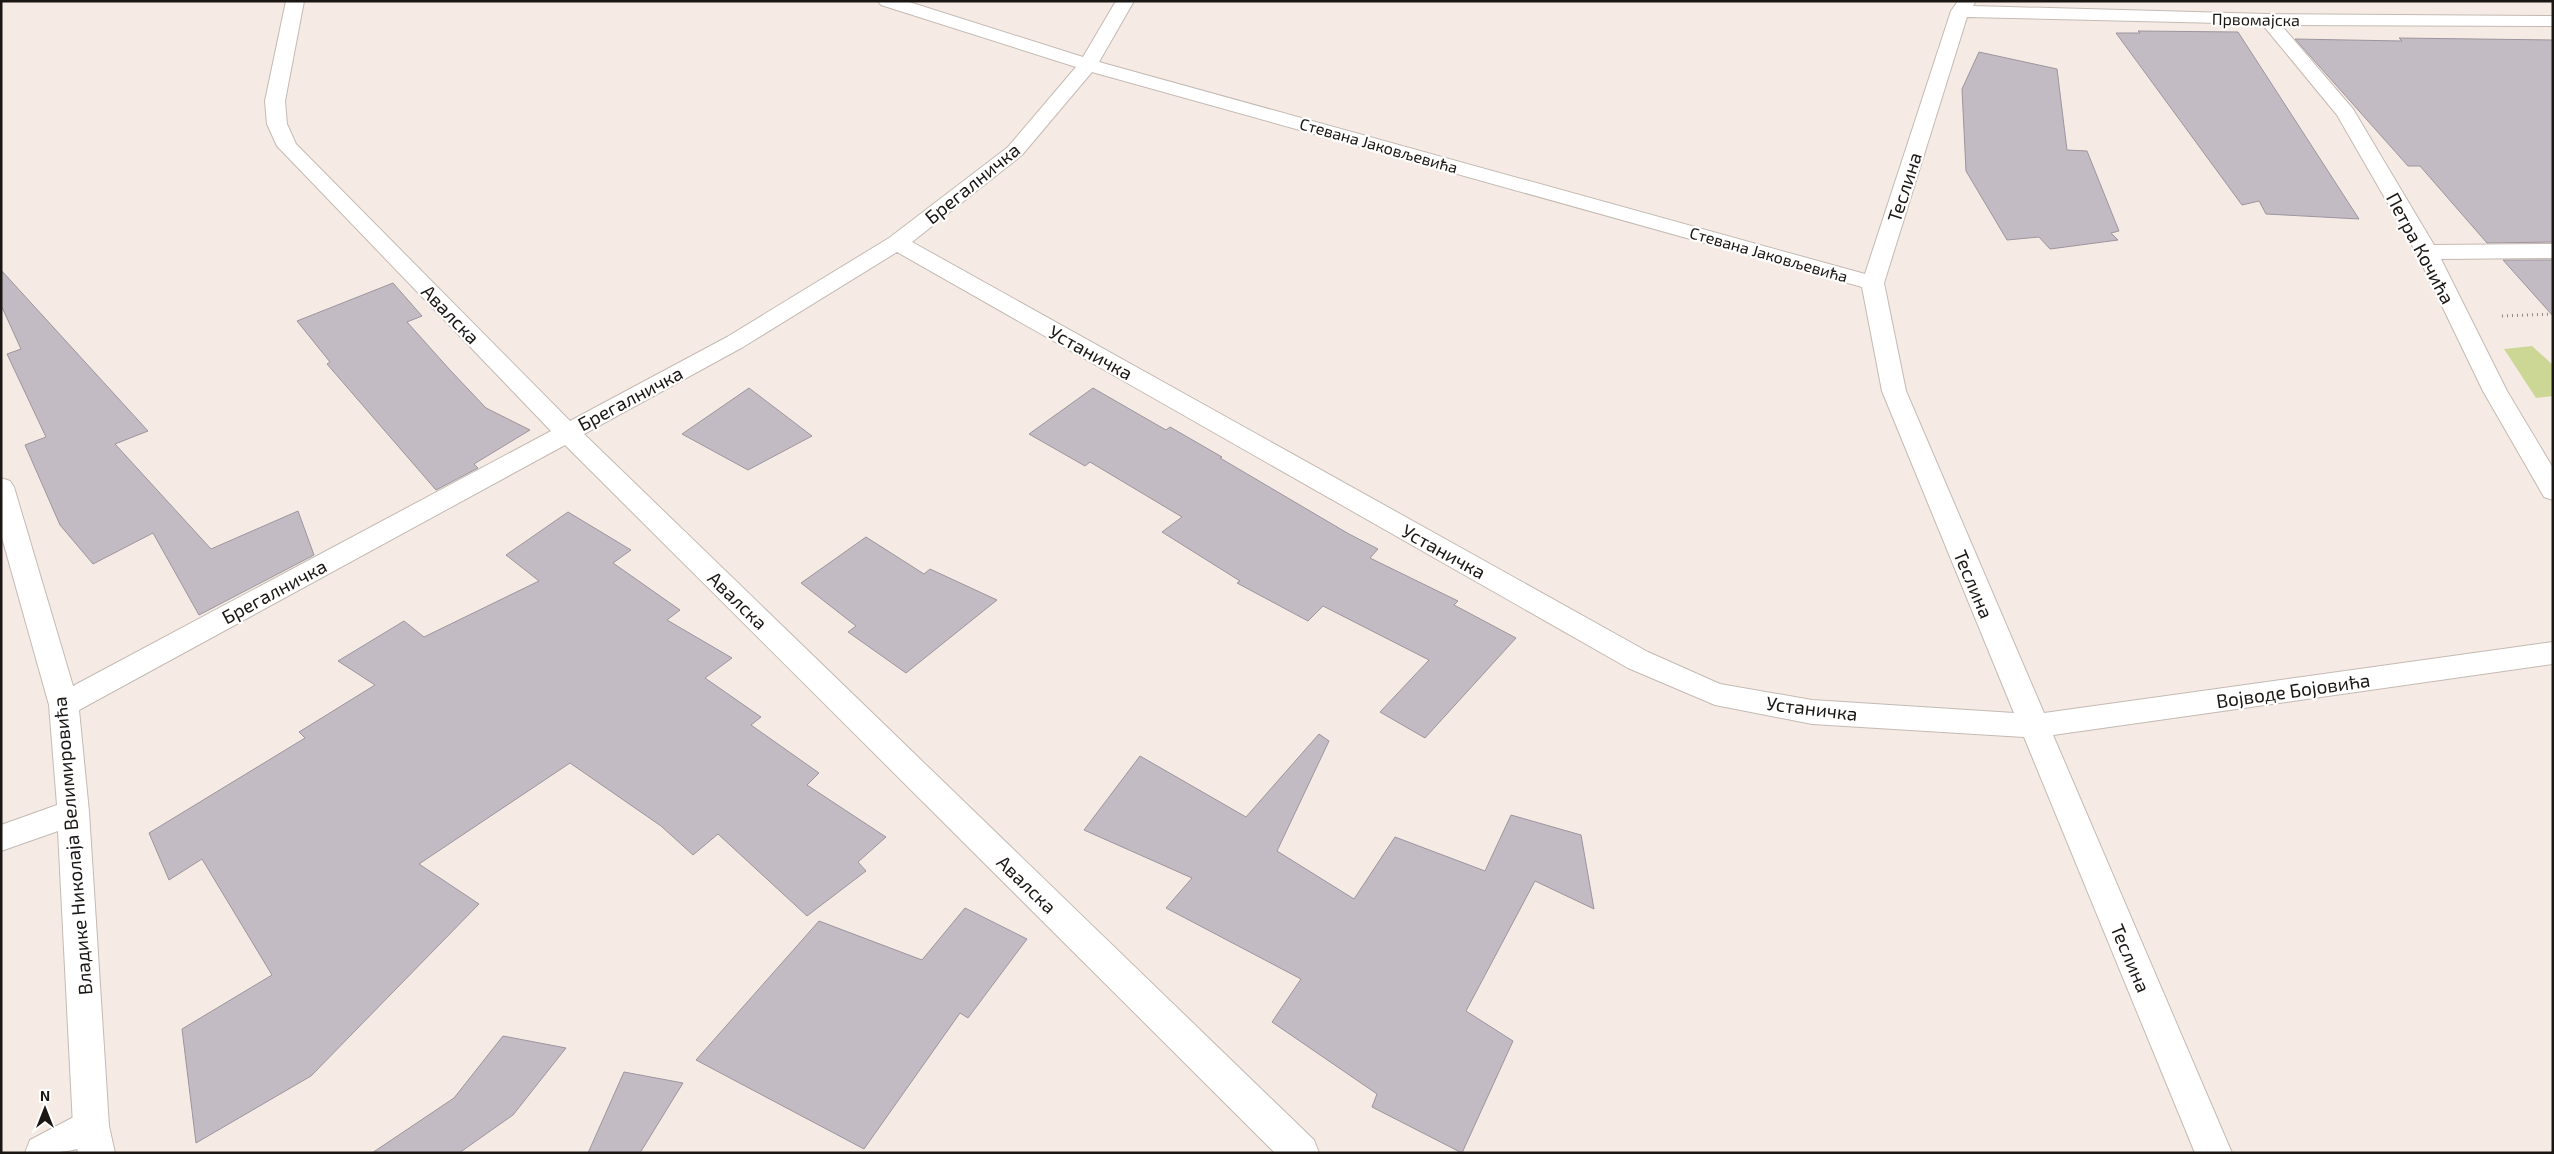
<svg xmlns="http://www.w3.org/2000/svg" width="2554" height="1154" font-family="'Exo 2',sans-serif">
<rect width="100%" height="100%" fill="#f5ebe4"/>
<path fill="#cdd795" d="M2532,346L2553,365V396L2536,398L2504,349Z"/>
<g fill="#c2bbc3" stroke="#9d959e">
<path d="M2138,31L2238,32L2359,219L2266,214L2259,201L2242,205L2116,33H2140Z"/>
<path d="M2399,38L2553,40V242L2487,243L2420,166H2408L2295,39L2402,41Z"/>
<path d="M1979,52L2057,69L2067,150L2087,151L2119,231L2111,233L2118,240L2050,249L2039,237L2007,240L1966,171L1962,89Z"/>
<path d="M2503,260H2553V316Z"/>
<path d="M1,270L148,431L115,444L211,549L298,511L314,555L199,615L153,533L93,564L60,525L25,445L46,437L7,354L21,349L1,305Z"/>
<path d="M393,283L422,316L407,322L450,370L486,408L530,430L474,464L478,468L436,490L327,364L330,362L297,321Z"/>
<path d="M749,388L812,436L748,470L682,434Z"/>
<path d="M1093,388L1166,430L1170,427L1222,457L1220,458L1349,534L1378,549L1370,558L1458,601L1454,605L1516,638L1425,738L1380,712L1429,660L1323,606L1308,621L1237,583L1240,581L1162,532L1182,517L1090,462L1085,466L1029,434Z"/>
<path d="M568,512L631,550L613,563L680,610L667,620L732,658L705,678L761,717L751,725L819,773L807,785L886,837L858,862L866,871L807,916L718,834L693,855L661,826L570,763L419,864L479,904L311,1076L196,1143L182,1029L272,975L202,859L169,880L149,833L305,738L299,732L375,685L338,661L404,621L424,637L539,581L506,555Z"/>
<path d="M866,537L924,574L930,569L997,600L906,673L848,632L856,626L801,583Z"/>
<path d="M1319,734L1329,741L1277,851L1354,899L1395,837L1485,871L1511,815L1581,835L1594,909L1535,881L1466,1011L1513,1041L1462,1153L1372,1107L1377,1094L1272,1022L1301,979L1166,908L1192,878L1084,830L1140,756L1246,817Z"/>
<path d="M965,908L1027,939L968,1018L960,1013L864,1149L696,1060L819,921L922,960Z"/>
<path d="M503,1036L566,1048L513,1115L459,1153H372L454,1098Z"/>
<path d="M624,1072L683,1083L640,1153H588Z"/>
</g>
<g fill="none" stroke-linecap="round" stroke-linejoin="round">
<g stroke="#c4bab3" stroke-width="2">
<path id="service" d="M91,1108L104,1114L109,1126C95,1154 55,1153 25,1153L30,1140Z"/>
</g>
<g stroke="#c4bab3" stroke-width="2">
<path id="minor" d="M286,1H304L285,101L287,124L296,144L570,421L727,337L889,238L1008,147L1076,67L881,5L878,1H906L1083,57L1116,1H1134L1099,62L1865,274L1951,11L1958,1H1976L1973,6L2267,14L2553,16V26L2281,25L2353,109L2434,245L2553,244V258L2441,259L2507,391L2553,468V500L2544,497L2483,391L2416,252L2337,115L2262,24L1967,17L1884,283L1906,391L2044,713L2553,642V664L2053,735L2232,1153H2195L2024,737L1812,724L1715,705L1628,668L897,252L743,347L584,434L1314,1140L1319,1153H1275L565,445L79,710L89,812L109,1126L115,1153H78L73,1126L58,831L1,851V825L57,805L49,705L1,534V478L10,481L14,487L73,686L551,431L277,146L267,124L265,101ZM1092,72L1862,287L1882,391L2014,713L1812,700L1720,684L1648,652L912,242L1022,155Z"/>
</g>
<path stroke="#908984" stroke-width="3" stroke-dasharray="1 4" stroke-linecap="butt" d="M2502,316L2553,314"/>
<use href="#service" fill="#fff" fill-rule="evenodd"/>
<use href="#minor" fill="#fff" fill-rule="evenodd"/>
</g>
<g text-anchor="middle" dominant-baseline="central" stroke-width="4.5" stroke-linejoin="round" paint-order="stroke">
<g font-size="16" fill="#1a1614" stroke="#fff">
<text transform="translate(2256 19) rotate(1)">Првомајска</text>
<text transform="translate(1379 145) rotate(16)">Стевана Јаковљевића</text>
<text transform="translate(1769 254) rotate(16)">Стевана Јаковљевића</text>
</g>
<g font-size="19" fill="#1a1614" stroke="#fff">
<text transform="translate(972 183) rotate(-39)">Брегалничка</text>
<text transform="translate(1904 187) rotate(-72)">Теслина</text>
<text transform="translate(2421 248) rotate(62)">Петра Кочића</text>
<text transform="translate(451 314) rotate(46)">Авалска</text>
<text transform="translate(1091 352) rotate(29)">Устаничка</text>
<text transform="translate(630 398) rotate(-28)">Брегалничка</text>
<text transform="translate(1444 551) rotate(29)">Устаничка</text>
<text transform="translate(1974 584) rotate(67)">Теслина</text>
<text transform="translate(274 591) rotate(-28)">Брегалничка</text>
<text transform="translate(738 600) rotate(44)">Авалска</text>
<text transform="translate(2293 690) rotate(-8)">Војводе Бојовића</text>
<text transform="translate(1812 708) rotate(7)">Устаничка</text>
<text transform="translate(72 846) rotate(-95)">Владике Николаја Велимировића</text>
<text transform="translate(1027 884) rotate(44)">Авалска</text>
<text transform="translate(2131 958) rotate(67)">Теслина</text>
</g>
</g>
<rect width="2554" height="1154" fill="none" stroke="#1a1614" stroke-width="5"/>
<g transform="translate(45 1109)" stroke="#ffffff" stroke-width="4" paint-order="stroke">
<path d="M0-4L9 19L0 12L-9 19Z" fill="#1a1614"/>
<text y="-8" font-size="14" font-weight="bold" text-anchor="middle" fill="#1a1614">N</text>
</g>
</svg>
